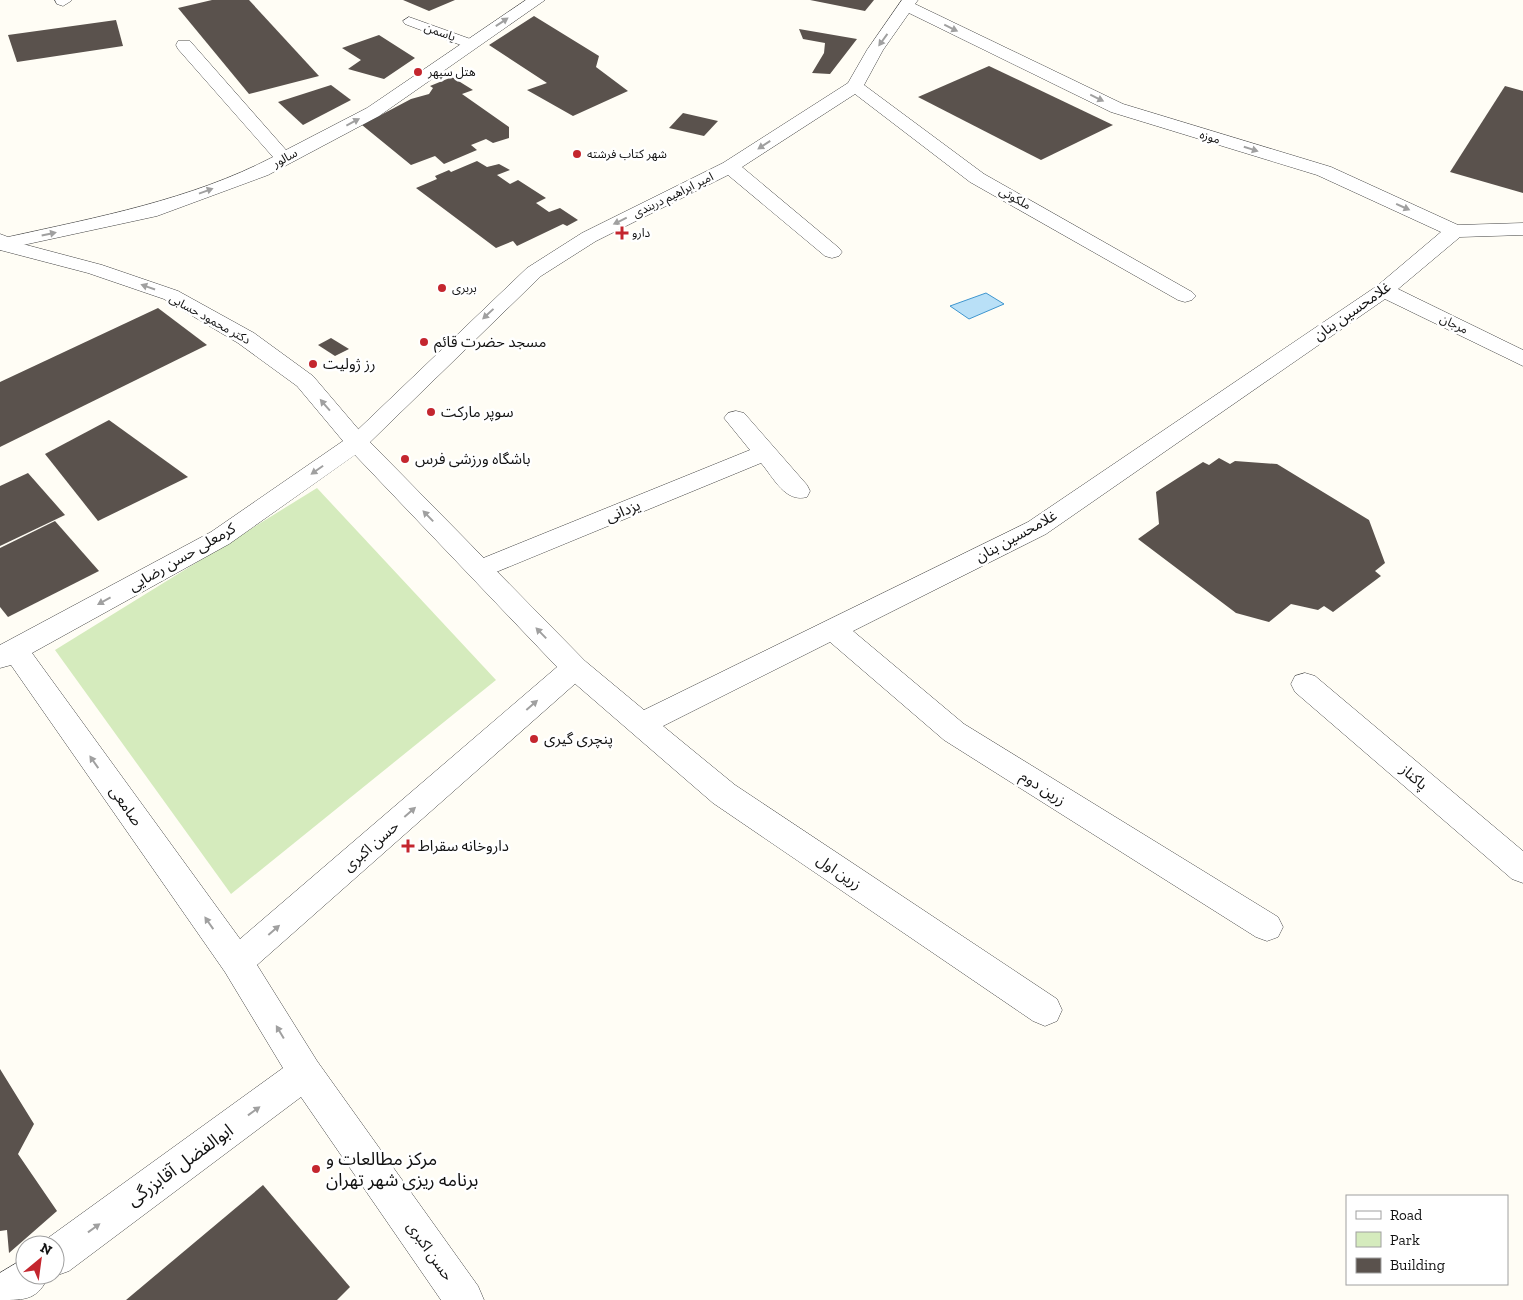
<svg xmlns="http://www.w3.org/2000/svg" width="1523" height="1300" font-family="'Zilla Slab','Noto Sans Arabic',serif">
<rect width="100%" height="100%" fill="#fffdf5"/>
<path fill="#d5ebbd" d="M317,488L496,680L231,894L55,650Z"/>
<path fill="#b9e0f7" stroke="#3f96cf" d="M986,293L1004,304L969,319L950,306Z"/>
<g fill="#5a524d">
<path d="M212,0H249L319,76L249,94L178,8Z"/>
<path d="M403,0H455L429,11Z"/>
<path d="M810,0H874L865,11Z"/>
<path d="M534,16L599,56L596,67L628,91L573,116L527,90L547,83L489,45Z"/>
<path d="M116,20L123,46L17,62L8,35Z"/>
<path d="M799,29L857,39L830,74L812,73L824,53L825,43L803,39Z"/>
<path d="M379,35L415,58L384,79L348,69L361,60L342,48Z"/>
<path d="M989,66L1113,125L1041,160L918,97Z"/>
<path d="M452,77L473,90L462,94L509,127V138L493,143L486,139L471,145L477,150L444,164L435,156L411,165L362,125L411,99L429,94L433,88L430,86Z"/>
<path d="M331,85L351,100L303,125L278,102Z"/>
<path d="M1505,86L1523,91V193L1450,172Z"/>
<path d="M683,113L718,121L704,136L669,128Z"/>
<path d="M477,161L487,167L499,164L510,170L497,175L510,184L518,180L546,198L536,203L549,212L560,208L578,220L567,226L563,224L517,246L513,241L496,248L416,188L437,179L435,176L449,170L451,172Z"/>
<path d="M158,308L207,345L0,447V382Z"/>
<path d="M331,338L349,349L335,356L318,345Z"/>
<path d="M109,420L188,477L98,521L45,454Z"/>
<path d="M1219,458L1230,464L1235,461L1277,464L1369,520L1385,563L1375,571L1381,576L1333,612L1324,606L1318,610L1291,604L1269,622L1236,613L1138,539L1159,524L1156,492L1203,462L1209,465Z"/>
<path d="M28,473L65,515L0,546V486Z"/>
<path d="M55,521L99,571L8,617L0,607V548Z"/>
<path d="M0,1069L34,1124L18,1154L57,1211L9,1253L7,1230L0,1231Z"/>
<path d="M263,1185L350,1287L337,1300H126Z"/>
</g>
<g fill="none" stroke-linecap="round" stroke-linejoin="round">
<g stroke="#444" stroke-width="1">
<path id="service" d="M409,17L476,41L477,44L471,48L466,47L405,24L403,21Z"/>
</g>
<g stroke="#444" stroke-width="1">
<g id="minor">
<path d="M55,0H71V1L63,6L57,4Z"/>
<path d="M526,0H545L379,116L268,175L157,216L0,250V234L8,237C98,217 190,200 273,157L178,49L176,45L178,41H190L286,150L367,108Z"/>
<path d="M902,0H918L915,4L1123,104L1331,167L1458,225L1523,223V235L1460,237L1398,289L1523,350V366L1385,299L1046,534L853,631L964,724L1278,917L1283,927L1278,937L1267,941L1256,937L944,740L830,642L663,726L735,785L1057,999L1062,1010L1057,1021L1045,1026L1033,1021L713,803L565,675L561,668L565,661L575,658L585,661L644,710L1028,522L1377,286L1441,232L1317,175L1111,112L909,13L883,50L864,85L984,174L1192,292L1196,296L1192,300L1185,302L1178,300L970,182L855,94L742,167L839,248L842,252L839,256L832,258L825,256L728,175L596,241L541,276L365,447L357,450L349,447L345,442L527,268L582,233L723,163L848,83L867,50Z"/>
<path d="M736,411L744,413L807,485L810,491L807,497C785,503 774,478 761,463L489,575L480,578L471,575L467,569L471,563L750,450L724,418L728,413Z"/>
<path d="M1305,673L1315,676L1523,851V883L1512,879L1295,692L1291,684L1295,676Z"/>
</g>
</g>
<g stroke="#444" stroke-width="1">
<g id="tertiary">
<path d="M0,238L102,265L178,291L254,333L313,376L365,437L585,661L589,668L585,675L257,965L317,1061L478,1286L484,1300H441L301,1097L69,1271L55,1276L52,1275H55V1245L41,1243L283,1068L225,972L11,665L0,668V645L211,532L343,441L297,386L238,343L164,299L88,273L0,250ZM355,455L557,667L240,939L32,653L229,544Z"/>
<path d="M25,1258V1275H49C38,1300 26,1300 0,1300V1273Z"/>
</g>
</g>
<use href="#service" fill="#fff" fill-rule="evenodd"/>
<use href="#minor" fill="#fff" fill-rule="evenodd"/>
<use href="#tertiary" fill="#fff" fill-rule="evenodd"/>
</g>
<defs><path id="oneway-solid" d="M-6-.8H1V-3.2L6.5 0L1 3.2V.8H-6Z" transform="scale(1.25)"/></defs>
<g fill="#a0a0a0">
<use href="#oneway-solid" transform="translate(502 22) rotate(-34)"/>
<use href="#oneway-solid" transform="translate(951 28) rotate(26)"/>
<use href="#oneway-solid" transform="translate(883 40) rotate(126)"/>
<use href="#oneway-solid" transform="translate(1097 98) rotate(26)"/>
<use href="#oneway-solid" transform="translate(353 122) rotate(-28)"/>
<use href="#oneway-solid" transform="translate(764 145) rotate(147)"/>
<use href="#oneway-solid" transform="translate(1251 149) rotate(17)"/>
<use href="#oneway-solid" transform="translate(206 191) rotate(-20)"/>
<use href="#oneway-solid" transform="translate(1403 207) rotate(24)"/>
<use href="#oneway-solid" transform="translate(620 221) rotate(154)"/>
<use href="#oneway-solid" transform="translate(49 234) rotate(-12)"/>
<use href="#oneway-solid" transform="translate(148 287) rotate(-161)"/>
<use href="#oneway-solid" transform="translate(488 314) rotate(137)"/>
<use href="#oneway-solid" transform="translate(325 405) rotate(-131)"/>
<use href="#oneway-solid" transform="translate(317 470) rotate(145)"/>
<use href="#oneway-solid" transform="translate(428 516) rotate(-134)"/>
<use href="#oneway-solid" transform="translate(104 601) rotate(151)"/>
<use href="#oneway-solid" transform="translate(541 633) rotate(-134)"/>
<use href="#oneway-solid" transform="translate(532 705) rotate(-41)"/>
<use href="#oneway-solid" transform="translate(94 762) rotate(-125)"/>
<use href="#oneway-solid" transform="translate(410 812) rotate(-41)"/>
<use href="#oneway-solid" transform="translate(209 923) rotate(-125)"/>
<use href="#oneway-solid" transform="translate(274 930) rotate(-41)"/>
<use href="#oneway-solid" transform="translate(280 1032) rotate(-121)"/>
<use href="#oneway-solid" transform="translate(254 1111) rotate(-36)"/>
<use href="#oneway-solid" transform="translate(94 1228) rotate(-36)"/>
</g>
<g fill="#c4262e" stroke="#fff" stroke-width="2">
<circle cx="418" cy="72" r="5"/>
<circle cx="577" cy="154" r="5"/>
<path d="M619.5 225.5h5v5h5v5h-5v5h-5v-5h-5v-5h5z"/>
<circle cx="442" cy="288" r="5"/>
<circle cx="424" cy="342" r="5"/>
<circle cx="313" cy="364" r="5"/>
<circle cx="431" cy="412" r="5"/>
<circle cx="405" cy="459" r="5"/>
<circle cx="534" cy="739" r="5"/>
<path d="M405.5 838.5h5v5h5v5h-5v5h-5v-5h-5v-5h5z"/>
<circle cx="316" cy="1169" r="5"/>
</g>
<g text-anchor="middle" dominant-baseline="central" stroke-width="5" stroke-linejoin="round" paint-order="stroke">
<g font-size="12" fill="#111" stroke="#fff">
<text transform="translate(440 32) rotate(20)">یاسمن</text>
<text transform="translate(1210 137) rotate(17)">موزه</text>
<text transform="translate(285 158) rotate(-28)">سالور</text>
<text transform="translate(673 195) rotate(-26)">امیر ابراهیم دربندی</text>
<text transform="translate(1015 198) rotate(29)">ملکوتی</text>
<text transform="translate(210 319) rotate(29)">دکتر محمود حسابی</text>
<text transform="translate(1454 324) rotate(26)">مرجان</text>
</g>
<g font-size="12" fill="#111" stroke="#fff" text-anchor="start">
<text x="428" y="72">هتل سپهر</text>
<text x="587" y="154">شهر کتاب فرشته</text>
<text x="632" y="233">دارو</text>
<text x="452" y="288">بربری</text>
</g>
<g font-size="15" fill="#111" stroke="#fff">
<text transform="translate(1352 311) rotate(-35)">غلامحسین بنان</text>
<text transform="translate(623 511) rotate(-22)">یزدانی</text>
<text transform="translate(1016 536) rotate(-29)">غلامحسین بنان</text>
<text transform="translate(182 557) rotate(-30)">کرمعلی حسن رضایی</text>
<text transform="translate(1414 777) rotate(41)">پاکناز</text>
<text transform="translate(1043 788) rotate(33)">زرین دوم</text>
<text transform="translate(126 806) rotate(55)">صامعی</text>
<text transform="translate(371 846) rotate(-41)">حسن اکبری</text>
<text transform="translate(839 872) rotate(34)">زرین اول</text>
<text transform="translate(430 1251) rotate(55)">حسن اکبری</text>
</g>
<g font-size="15" fill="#111" stroke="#fff" text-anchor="start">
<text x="434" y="342">مسجد حضرت قائم</text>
<text x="323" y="364">رز ژولیت</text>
<text x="441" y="412">سوپر مارکت</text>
<text x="415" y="459">باشگاه ورزشی فرس</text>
<text x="544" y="739">پنچری گیری</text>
<text x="418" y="846">داروخانه سقراط</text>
</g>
<g font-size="18" fill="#111" stroke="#fff" text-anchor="start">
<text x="326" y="1159">مرکز مطالعات و<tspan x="326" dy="21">برنامه ریزی شهر تهران</tspan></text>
</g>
<g font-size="18" fill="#111" stroke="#fff">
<text transform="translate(180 1165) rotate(-36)">ابوالفضل آقابزرگی</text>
</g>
</g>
<rect x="1346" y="1195" width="162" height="90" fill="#ffffff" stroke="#a0a0a0"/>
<rect x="1356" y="1211" width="25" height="8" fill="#ffffff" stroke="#a0a0a0"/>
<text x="1390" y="1220" font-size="15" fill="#111111">Road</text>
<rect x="1356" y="1232" width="25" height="15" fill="#d5ebbd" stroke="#a0a0a0"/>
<text x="1390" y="1245" font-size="15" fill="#111111">Park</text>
<rect x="1356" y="1258" width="25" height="15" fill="#5a524d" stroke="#a0a0a0"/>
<text x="1390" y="1270" font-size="15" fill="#111111">Building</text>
<g transform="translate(40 1260) rotate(29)"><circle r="24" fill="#ffffff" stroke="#a0a0a0"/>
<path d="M0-4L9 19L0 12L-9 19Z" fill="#c4262e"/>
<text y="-8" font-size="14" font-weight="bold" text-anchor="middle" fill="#111111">N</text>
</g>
</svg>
